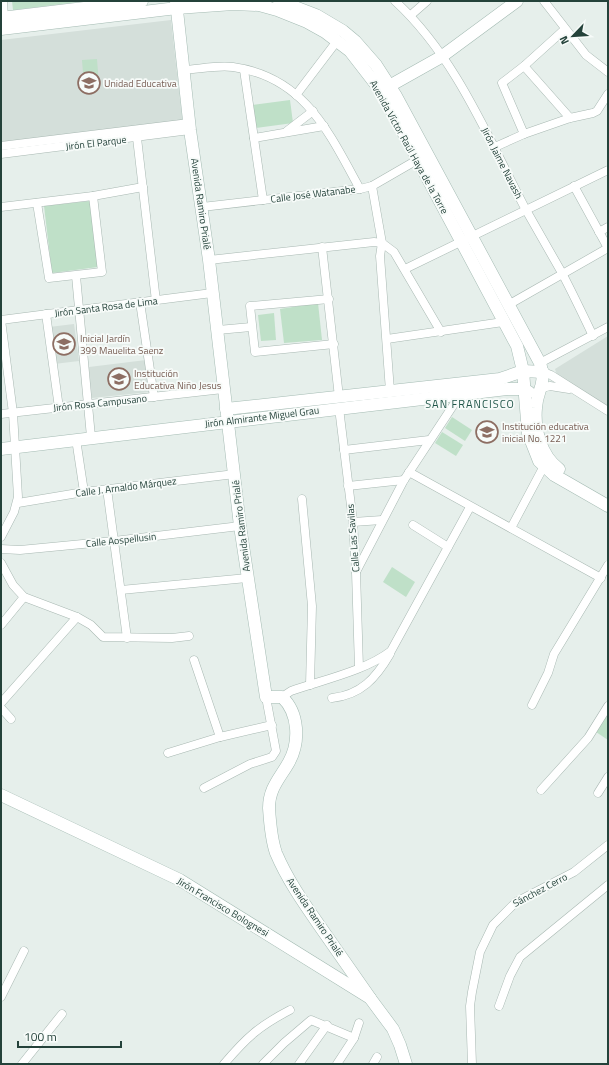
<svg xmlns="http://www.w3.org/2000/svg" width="609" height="1065" font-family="'Titillium Web',sans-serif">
<rect width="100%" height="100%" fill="#e6efeb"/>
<g fill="#d4dfda">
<path d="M171,20L183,126L1,151V40Z"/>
<path d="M74,324L79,361L54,364L49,327Z"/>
<path d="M608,336V406L557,375L555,369Z"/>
<path d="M146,360L149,392L92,398L89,367Z"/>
</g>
<g fill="#bfe0c8">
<path d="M12,1H86L13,10Z"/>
<path d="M97,59L99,85L84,86L82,60Z"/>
<path d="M290,100L293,123L256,128L253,105Z"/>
<path d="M90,201L98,267L52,273L44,206Z"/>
<path d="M318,303L322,340L284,343L280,309Z"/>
<path d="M274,313L276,340L261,341L258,315Z"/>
<path d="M452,417L472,430L465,441L445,428Z"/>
<path d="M442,432L463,445L456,456L435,443Z"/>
<path d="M392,567L415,582L406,597L383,582Z"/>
<path d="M608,713V740L596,732Z"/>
</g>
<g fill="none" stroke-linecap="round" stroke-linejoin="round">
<g stroke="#a8b8b2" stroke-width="9">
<g id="street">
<path d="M3,1L4,18"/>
<path d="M395,1C456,57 488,138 526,210C538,231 550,252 562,273C573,294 583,315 593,336"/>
<path d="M544,1L586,55L608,72"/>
<path d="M411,15L427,1"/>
<path d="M524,66L570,118"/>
<path d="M184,70C200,69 217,65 233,67C305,77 329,133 360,189"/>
<path d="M244,70L263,200"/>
<path d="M296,95L337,41"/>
<path d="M287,131L313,111"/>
<path d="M524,134L502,83L524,66L565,29"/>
<path d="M137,138L156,301"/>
<path d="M254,138L324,126"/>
<path d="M1,146L189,123"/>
<path d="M495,147L524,134L570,118L593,113L597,111L608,94"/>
<path d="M1,154L190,130"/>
<path d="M372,186L382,243L394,252L441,332"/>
<path d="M574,186L608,248"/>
<path d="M37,203L49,278L102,272L93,196"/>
<path d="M1,207L93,196L143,187"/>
<path d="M202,207L360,189L372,186L417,160"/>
<path d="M599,232L608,227"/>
<path d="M322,247L339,397"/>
<path d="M209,260L374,242L382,243L380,256L390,391"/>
<path d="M405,269L608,170"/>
<path d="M76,276L91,437"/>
<path d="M329,299L250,306L255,352L334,344"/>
<path d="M140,302L154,397"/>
<path d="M508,305L608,248"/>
<path d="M46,314L59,408"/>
<path d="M1,320L13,413L18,497L14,512L1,537"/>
<path d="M1,320L212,293"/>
<path d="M218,330L251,327"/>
<path d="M387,339L503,322"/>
<path d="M540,363L608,327"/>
<path d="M543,372L551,375L608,411"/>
<path d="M542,388L550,386L569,389"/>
<path d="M339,408L353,522L356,572L359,668"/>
<path d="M1,414L223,389"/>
<path d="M76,439L84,492"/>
<path d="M344,450L429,440"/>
<path d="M409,472L601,578"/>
<path d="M348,486L404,480"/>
<path d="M107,489L127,638"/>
<path d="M302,499L312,606L310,685"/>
<path d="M18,503L84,492L235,474"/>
<path d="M353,522L382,520"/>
<path d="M413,525L448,547"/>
<path d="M511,528L544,466"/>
<path d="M1,549L20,550L114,541L240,526"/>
<path d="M1,563L13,585L24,597L77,617L91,625L103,637L172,638L189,636"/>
<path d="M356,572L404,480L460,395"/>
<path d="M121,590L247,578"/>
<path d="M1,625L24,597"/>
<path d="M194,660L220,737"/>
<path d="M282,697L291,691C322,680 365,671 391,651L470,507"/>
<path d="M332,698C361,695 376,678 390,654"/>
<path d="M1,703L77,617"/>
<path d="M532,705L548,673L554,654L608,565"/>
<path d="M1,708L11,719"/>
<path d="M168,753L220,737L272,725"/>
<path d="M204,788L250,764L272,757L276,751L266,697"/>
<path d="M541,790L588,738L608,706"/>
<path d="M598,793L608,777"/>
<path d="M1,997L24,951"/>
<path d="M499,1006L510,976L520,957L608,885"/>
<path d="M22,1064L62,1014"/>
<path d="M224,1064C246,1038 259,1026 290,1010"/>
<path d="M263,1064L284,1043L311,1020L354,1038"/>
<path d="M299,1064L327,1025"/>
<path d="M337,1064L354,1038L359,1023"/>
<path d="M373,1064L377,1057"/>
<path d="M472,1064L470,1006L472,992L480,952L493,925L516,902L574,872L608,845"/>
</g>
</g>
<g stroke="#a4bbb3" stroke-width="13">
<g id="secondary">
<path d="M176,1L190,130L209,260L240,526L266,697H282C299,713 300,742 289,762C280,778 269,788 269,808C270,823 271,839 276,853C287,879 303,902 319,925C336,949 353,974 370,998"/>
<path d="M279,1L316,15L343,31L355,41L376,65L396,96L540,363C547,387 537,388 536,408C534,429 541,456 559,469"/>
<path d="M1,18L142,1"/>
<path d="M1,29L177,8L233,4L259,5L277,10L307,22L325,32L350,51L381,91L517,346L523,371L528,433L539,461L554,475L608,506"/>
<path d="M384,89L441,57L517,1"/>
<path d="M226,409L500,379L523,371L543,372"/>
<path d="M1,449L507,389H523L529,392"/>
<path d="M1,795L180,880L370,998L393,1029L400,1045L406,1064"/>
</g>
</g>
<use href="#street" stroke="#fff" stroke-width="8"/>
<use href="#secondary" stroke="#fff" stroke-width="12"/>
</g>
<defs>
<g id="school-ring" transform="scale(1.15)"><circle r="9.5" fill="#f7fbf9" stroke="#8d6e63" stroke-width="1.5"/><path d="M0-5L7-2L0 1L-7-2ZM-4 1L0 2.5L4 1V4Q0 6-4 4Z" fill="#8d6e63"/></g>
</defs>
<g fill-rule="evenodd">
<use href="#school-ring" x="89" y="83"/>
<use href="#school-ring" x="64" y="344"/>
<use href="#school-ring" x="119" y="379"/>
<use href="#school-ring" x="487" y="432"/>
</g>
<g text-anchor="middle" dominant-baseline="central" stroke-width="3.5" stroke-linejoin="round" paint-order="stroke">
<g font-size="10" fill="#785e54" stroke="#f7fbf9" text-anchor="start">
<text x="104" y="83">Unidad Educativa</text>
<text x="80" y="338">Inicial Jardín<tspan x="80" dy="12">399 Mauelita Saenz</tspan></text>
<text x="134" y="373">Institución<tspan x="134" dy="12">Educativa Niño Jesus</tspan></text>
<text x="502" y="426">Institución educativa<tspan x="502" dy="12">inicial No. 1221</tspan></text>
</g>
<g font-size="10" fill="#24423a" stroke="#f7fbf9">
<text transform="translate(96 143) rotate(-7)">Jirón El Parque</text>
<text transform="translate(409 147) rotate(61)">Avenida Víctor Raúl Haya de la Torre</text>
<text transform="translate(502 163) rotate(63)">Jirón Jaime Navash</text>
<text transform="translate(313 194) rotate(-7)">Calle José Watanabe</text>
<text transform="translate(201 204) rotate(82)">Avenida Ramiro Prialé</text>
<text transform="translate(106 307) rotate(-7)">Jirón Santa Rosa de Lima</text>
<text transform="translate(100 403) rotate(-6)">Jirón Rosa Campusano</text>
<text transform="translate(262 417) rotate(-7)">Jirón Almirante Miguel Grau</text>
<text transform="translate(126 487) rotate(-7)">Calle J. Arnaldo Márquez</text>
<text transform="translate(241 526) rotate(-97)">Avenida Ramiro Prialé</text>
<text transform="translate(353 538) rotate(-95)">Calle Las Savilas</text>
<text transform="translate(121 540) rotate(-6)">Calle Aospellusin</text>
<text transform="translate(540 890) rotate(-28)">Sánchez Cerro</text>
<text transform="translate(223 907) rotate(31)">Jirón Francisco Bolognesi</text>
<text transform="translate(315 917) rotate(56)">Avenida Ramiro Prialé</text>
</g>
<g font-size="11" letter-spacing="1" fill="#1f5548" stroke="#f7fbf9">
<text x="470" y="404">SAN FRANCISCO</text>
</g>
</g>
<rect width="609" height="1065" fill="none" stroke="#24423a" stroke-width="4"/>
<g transform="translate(573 36) rotate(245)" stroke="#f7fbf9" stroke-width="3" paint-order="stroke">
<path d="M0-3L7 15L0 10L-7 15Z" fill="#24423a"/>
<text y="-6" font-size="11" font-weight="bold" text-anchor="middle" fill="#24423a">N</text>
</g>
<path d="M18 1041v6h103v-6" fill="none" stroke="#24423a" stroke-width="2"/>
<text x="24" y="1041" font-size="12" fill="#24423a" stroke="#f7fbf9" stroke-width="3" paint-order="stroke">100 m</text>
</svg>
